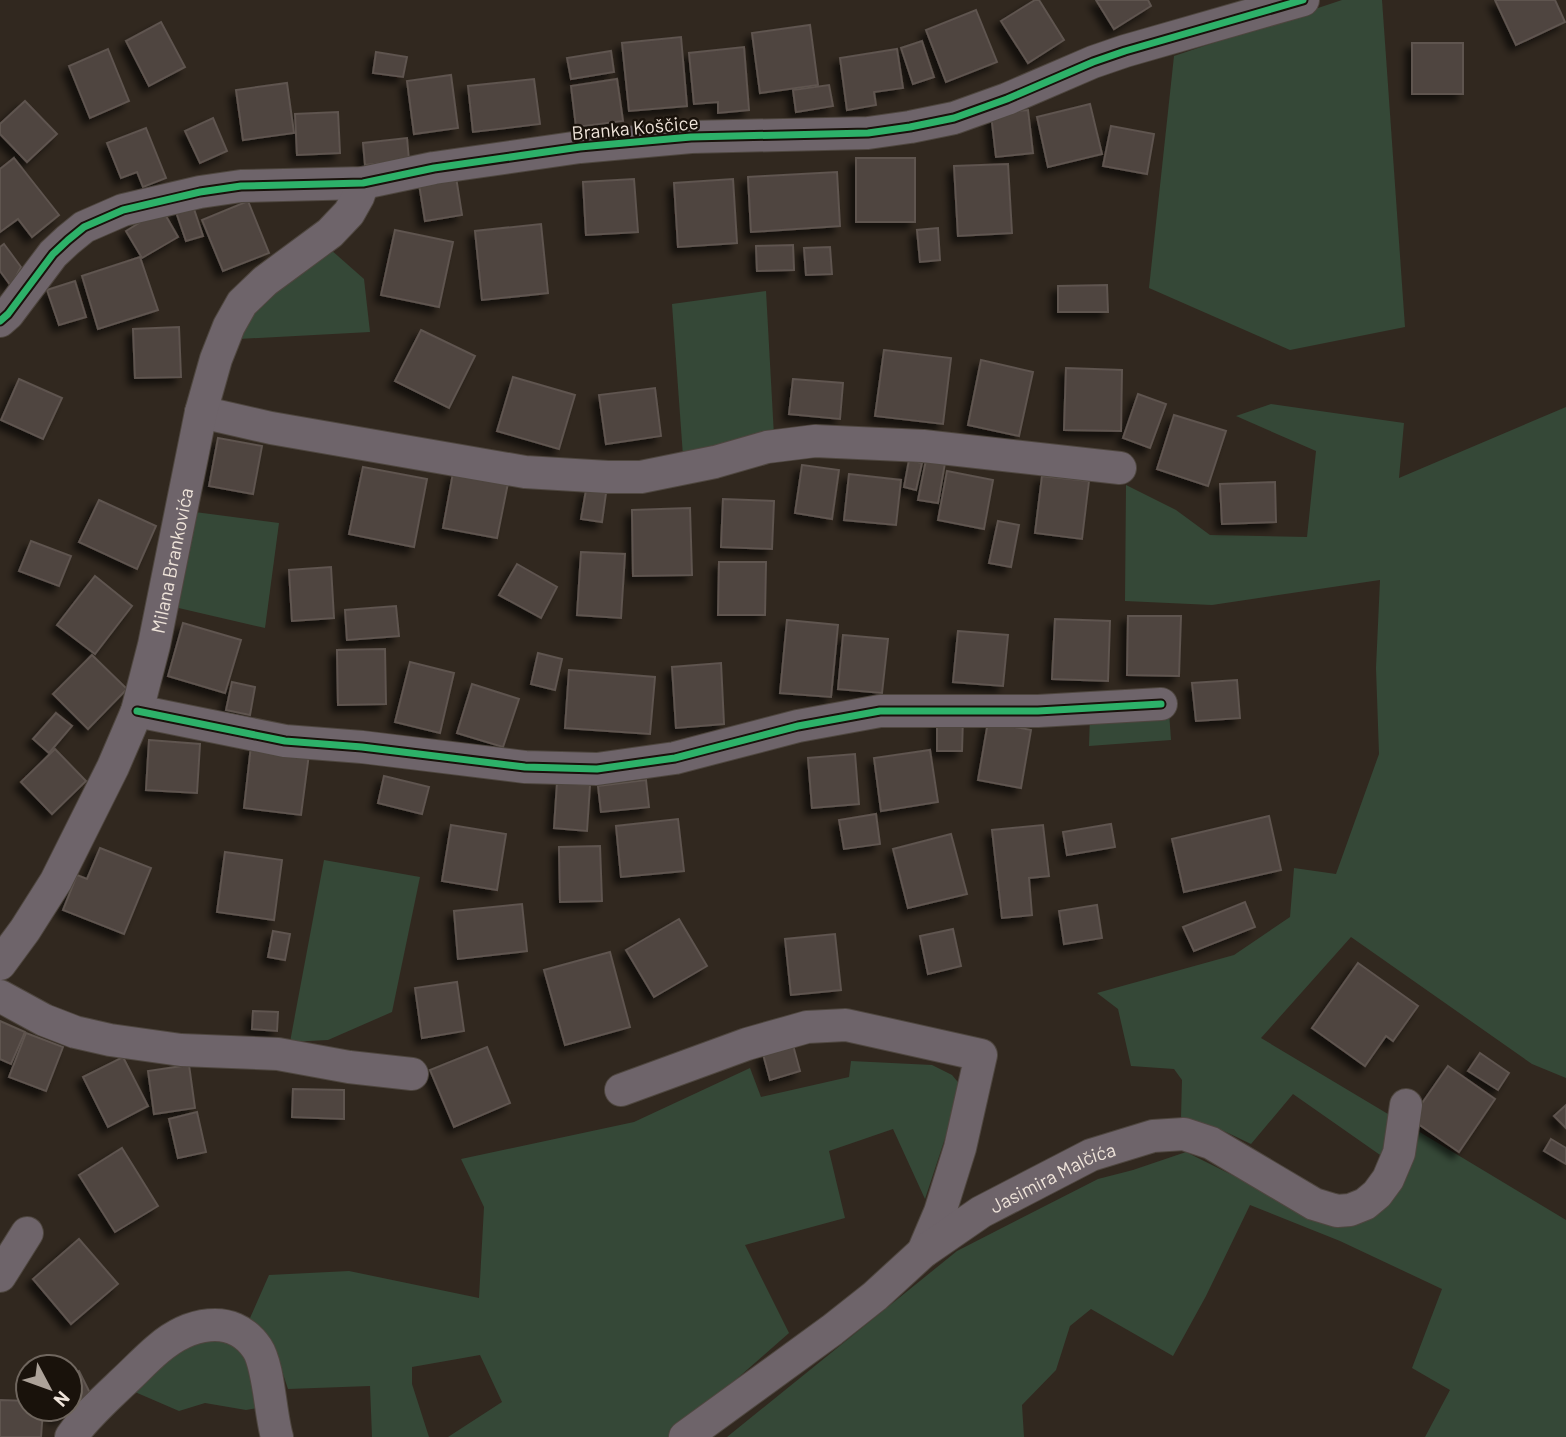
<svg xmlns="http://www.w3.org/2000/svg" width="1566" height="1437" font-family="Barlow,sans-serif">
<defs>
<filter id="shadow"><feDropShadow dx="-6" dy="6" stdDeviation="3.5" flood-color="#0009"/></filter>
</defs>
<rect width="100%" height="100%" fill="#31281f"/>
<g fill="#354837">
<path d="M1342,0H1382L1405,327L1290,350L1149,288L1174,56Z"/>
<path d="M330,249L364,279L370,332L238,339L247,318L269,294Z"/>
<path d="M766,291L774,436L683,456L672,304Z"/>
<path d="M1271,404L1404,423L1399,478L1566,407V1078L1532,1064L1351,937L1261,1038L1393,1117L1383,1157L1293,1094L1251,1144L1226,1132L1181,1118L1182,1080L1174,1069L1131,1066L1118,1009L1097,993L1234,955L1290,917L1294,868L1336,874L1379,754L1376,668L1380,580L1212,605L1125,601L1126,485L1176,510L1210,535L1307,537L1316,451L1236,416Z"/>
<path d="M195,512L279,523L265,628L170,606Z"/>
<path d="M1169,712L1171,740L1089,746L1090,715Z"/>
<path d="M324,860L420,877L392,1012L328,1040L290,1042Z"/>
<path d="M851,1061L932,1065L952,1075L962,1087L925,1199L893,1129L829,1151L845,1218L745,1245L789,1333L692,1418L668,1437H448L502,1402L480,1355L412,1367V1384L429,1437H372L370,1386L288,1389L275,1350L266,1336L250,1318L269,1275L349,1271L479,1298L484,1207L461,1159L634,1122L750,1068L761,1097L849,1077Z"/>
<path d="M1418,1131L1566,1220V1437H1425L1450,1390L1412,1368L1442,1289L1340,1241L1250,1205L1206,1296L1173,1356L1091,1309L1070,1326L1056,1370L1022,1405L1024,1437H727L957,1251L1098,1179L1133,1170L1186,1152L1318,1218L1390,1201L1406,1177Z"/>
<path d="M223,1336L251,1361L257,1408L246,1410L205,1403L179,1411L128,1389L187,1343Z"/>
</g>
<g fill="#4f4440" stroke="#5e544f" stroke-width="2" filter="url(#shadow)">
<path d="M1035,0H1039L1064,40L1028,63L1001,21Z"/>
<path d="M1096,0H1148L1151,6L1114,29Z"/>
<path d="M1495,0H1555L1565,22L1516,45Z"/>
<path d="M976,10L997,62L946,82L926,30Z"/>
<path d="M161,22L185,67L149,86L126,41Z"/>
<path d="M810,25L818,85L760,93L752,33Z"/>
<path d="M681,37L687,106L629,111L622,43Z"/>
<path d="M922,41L934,77L913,84L901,48Z"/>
<rect x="1412" y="43" width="51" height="51"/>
<path d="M744,47L749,110L718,113V102L694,104L689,53Z"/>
<path d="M108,49L129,101L90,118L69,66Z"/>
<path d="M897,49L903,88L874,92L876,105L847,110L840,58Z"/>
<path d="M611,51L614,72L571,79L567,58Z"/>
<path d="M376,52L407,57L403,77L373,73Z"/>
<path d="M451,75L458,128L414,134L407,81Z"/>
<path d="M534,79L540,124L473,132L468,86Z"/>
<path d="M617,79L623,121L576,127L571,86Z"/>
<path d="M287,83L294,133L243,140L236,90Z"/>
<path d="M829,85L833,106L796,112L793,90Z"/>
<path d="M25,101L57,134L27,162L0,134V124Z"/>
<path d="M1090,104L1102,154L1048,167L1037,117Z"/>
<path d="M1028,110L1033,153L996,157L991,114Z"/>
<path d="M338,112L340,153L297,155L295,114Z"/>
<path d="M213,118L227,151L200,163L185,131Z"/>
<path d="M1111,126L1154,134L1147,174L1103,166Z"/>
<path d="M146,128L166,178L143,187L137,172L121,178L107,143Z"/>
<path d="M407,138L409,160L365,165L363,143Z"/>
<path d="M14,158L59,215L32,237L18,219L0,232V169Z"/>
<rect x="856" y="158" width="59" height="64"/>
<path d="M1008,164L1012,233L958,236L954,166Z"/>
<path d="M837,172L840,226L751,232L748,177Z"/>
<path d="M456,177L462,215L425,221L419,184Z"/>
<path d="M634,179L638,232L586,235L583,182Z"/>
<path d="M733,179L737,243L678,247L674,183Z"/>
<path d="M248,201L269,253L223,271L202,220Z"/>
<path d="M192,203L203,236L186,241L175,209Z"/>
<path d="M162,209L178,237L142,258L126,231Z"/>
<path d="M541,224L548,293L482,300L475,231Z"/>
<path d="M938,228L940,260L920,262L917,230Z"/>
<path d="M395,230L453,242L439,307L381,295Z"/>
<path d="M4,244L21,267L11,286L0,271V247Z"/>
<path d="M793,245L794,270L757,271L756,246Z"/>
<path d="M830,247L832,274L806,275L804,248Z"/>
<path d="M140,257L158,310L98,329L82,276Z"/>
<path d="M75,281L86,317L59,325L47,290Z"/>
<path d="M1107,285L1108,312H1058V286Z"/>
<path d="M179,327L181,377L135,378L133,329Z"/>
<path d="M421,330L475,356L449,408L395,381Z"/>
<path d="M884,350L951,358L943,424L875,416Z"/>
<path d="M981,360L1033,372L1019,436L968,425Z"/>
<path d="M1066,368L1122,370L1121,431L1064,430Z"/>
<path d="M513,377L575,395L559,449L497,431Z"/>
<path d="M19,379L62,398L43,439L1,420Z"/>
<path d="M793,379L843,383L840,419L789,414Z"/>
<path d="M655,388L661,436L606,444L599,395Z"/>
<path d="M1138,394L1166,404L1150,448L1123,438Z"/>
<path d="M1174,415L1226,431L1208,486L1157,469Z"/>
<path d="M218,438L262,446L253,494L209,486Z"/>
<path d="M909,460L922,463L916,490L904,487Z"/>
<path d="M926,460L945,463L938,503L918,500Z"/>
<path d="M802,465L839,470L832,519L795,513Z"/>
<path d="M363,467L427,479L414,547L349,534Z"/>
<path d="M947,471L993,480L984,529L938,520Z"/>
<path d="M453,473L508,483L497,538L443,528Z"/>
<path d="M849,474L901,480L896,525L844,520Z"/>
<path d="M1042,476L1089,481L1082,539L1035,533Z"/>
<path d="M1275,482L1276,522L1222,524L1220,484Z"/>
<path d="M586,490L606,493L602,522L581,519Z"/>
<path d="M723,499L774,501L772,549L721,547Z"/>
<path d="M99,500L156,526L137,569L79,542Z"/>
<path d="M690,508L692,575L633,576L632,510Z"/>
<path d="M998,521L1019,525L1011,567L989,563Z"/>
<path d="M31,541L71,556L59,586L19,571Z"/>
<path d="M581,552L625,554L621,618L577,615Z"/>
<path d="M719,562H766L765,615H718Z"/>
<path d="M517,564L557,587L541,618L499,595Z"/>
<path d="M331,567L334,618L292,621L289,570Z"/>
<path d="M95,576L132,606L95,654L57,625Z"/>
<path d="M396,606L399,636L347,640L345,610Z"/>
<path d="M1128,616H1181L1179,676L1127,675Z"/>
<path d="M1055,619L1110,621L1108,681L1052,679Z"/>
<path d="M787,620L838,625L831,697L780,693Z"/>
<path d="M183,623L241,640L225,693L168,676Z"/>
<path d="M958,631L1008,635L1003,686L953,682Z"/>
<path d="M843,635L888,639L882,693L838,689Z"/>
<path d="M385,649L386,704L338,705L337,650Z"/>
<path d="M538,653L562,659L555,690L531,684Z"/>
<path d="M92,655L127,689L88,729L53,694Z"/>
<path d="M410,662L454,673L440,733L395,722Z"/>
<path d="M721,663L724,724L676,728L672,667Z"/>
<path d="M569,670L655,677L650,734L565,728Z"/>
<path d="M1237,680L1240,718L1196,721L1192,683Z"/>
<path d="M232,682L255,687L250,715L226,710Z"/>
<path d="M472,684L519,699L503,747L457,733Z"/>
<path d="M56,713L72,726L49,753L33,739Z"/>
<path d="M937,717H963L962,751H937Z"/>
<path d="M988,722L1031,730L1021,788L978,780Z"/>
<path d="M149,740L200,744L197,793L146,790Z"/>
<path d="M251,746L309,754L301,815L244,808Z"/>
<path d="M55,749L86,781L52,814L21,782Z"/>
<path d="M930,750L938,802L881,811L874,758Z"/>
<path d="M855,754L859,804L812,808L808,758Z"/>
<path d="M384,776L429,787L422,814L378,803Z"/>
<path d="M646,780L649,807L601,812L598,786Z"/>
<path d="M557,783L590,785L587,831L554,828Z"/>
<path d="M876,814L880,844L844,849L839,820Z"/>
<path d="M1269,816L1281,870L1184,892L1172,839Z"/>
<path d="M678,819L684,871L621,877L616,826Z"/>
<path d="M1111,824L1115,847L1067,855L1063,832Z"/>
<path d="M451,825L506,834L497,890L442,881Z"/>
<path d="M1043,825L1049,876L1029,878L1032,915L1002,918L992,830Z"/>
<path d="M951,834L967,894L908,908L893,849Z"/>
<path d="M600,846L602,901L560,902L559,847Z"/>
<path d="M100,848L151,868L124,934L63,910L77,875L87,879Z"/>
<path d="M225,852L282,860L274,920L217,912Z"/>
<path d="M1245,902L1255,927L1194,951L1183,927Z"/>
<path d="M522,904L527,951L458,959L454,911Z"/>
<path d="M1097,905L1102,938L1064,944L1059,911Z"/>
<path d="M679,919L707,966L654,997L626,950Z"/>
<path d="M953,929L961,966L928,974L920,936Z"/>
<path d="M273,931L290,934L285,960L268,957Z"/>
<path d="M835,934L841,990L791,995L785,939Z"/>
<path d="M610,952L630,1027L565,1045L544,970Z"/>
<path d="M1358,963L1418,1006L1393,1041L1386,1036L1365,1066L1312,1028Z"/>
<path d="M457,982L464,1031L422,1038L415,988Z"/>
<path d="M253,1011L278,1012L277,1031L252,1029Z"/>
<path d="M0,1021L25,1032L11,1064L0,1059Z"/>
<path d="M26,1033L63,1047L46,1091L9,1077Z"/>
<path d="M793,1045L800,1071L770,1080L763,1054Z"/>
<path d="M487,1047L510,1103L454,1127L430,1070Z"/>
<path d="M1480,1053L1509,1073L1498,1090L1468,1071Z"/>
<path d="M123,1057L148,1106L108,1127L83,1077Z"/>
<path d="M189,1065L195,1108L154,1114L148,1071Z"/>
<path d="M1448,1066L1495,1099L1459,1152L1411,1119Z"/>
<path d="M293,1089L344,1090V1119L292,1117Z"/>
<path d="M1566,1105V1128L1554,1116Z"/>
<path d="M197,1112L206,1152L178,1158L169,1119Z"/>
<path d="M1551,1139L1566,1148V1164L1544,1151Z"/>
<path d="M122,1148L158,1206L115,1232L79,1175Z"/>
<path d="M79,1239L118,1284L71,1324L33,1279Z"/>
<path d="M79,1371L93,1399L56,1418L51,1409H70V1375Z"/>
<path d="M0,1400L28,1401V1409H43L41,1437H0Z"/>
</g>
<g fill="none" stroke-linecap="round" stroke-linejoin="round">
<g stroke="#4e463f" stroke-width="34">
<g id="minor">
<path d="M0,321L8,314L53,254L68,240L84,227L123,210L200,192L241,186L363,183L434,168L580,147L691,137L868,133L910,127L954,118L1007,99L1093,62L1125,51L1303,0"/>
<path d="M201,412L271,428L525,472L608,477H641L715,462L767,447L815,441L923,446L1120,468"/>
<path d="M137,711L285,741L362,747L525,767L597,769L675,758L798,726L880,711H1038L1161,704"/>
<path id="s1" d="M0,964L25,930L56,881L113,767L137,711L154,645L201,412L216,359L229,326L242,303L265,281L330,233L349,213L358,197L363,183"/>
<path d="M0,996L44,1020L75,1032L110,1040L181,1050L278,1054L349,1067L412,1074"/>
<path d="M621,1090L747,1044L807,1027L846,1025L981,1055L960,1148L940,1212L923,1252"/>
<path d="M0,1276L27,1233"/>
<path d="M71,1437C85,1417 105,1399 123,1382C135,1371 146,1359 158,1349C187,1324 232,1311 257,1348C269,1366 270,1413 277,1437"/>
<path id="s2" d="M685,1437L832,1330L875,1296L923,1252L981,1212L1091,1155L1153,1136L1184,1134L1211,1143L1314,1204L1337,1211L1350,1210L1365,1204L1377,1194L1388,1179L1399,1153L1406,1105"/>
</g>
</g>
<use href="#minor" stroke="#6e646a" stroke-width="32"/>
<g stroke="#19120b" stroke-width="11">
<g id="cycleway">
<path d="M0,321L8,314L53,254L68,240L84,227L123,210L200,192L241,186L363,183L434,168L580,147L691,137L868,133L910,127L954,118L1007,99L1093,62L1125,51L1303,0"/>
<path d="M137,711L285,741L362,747L525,767L597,769L675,758L798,726L880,711H1038L1161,704"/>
</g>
</g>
<use href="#cycleway" stroke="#2db169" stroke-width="7"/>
</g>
<g text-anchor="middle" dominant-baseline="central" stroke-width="5" stroke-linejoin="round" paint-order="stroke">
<g font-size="19" fill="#efe4da" stroke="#19120b">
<text transform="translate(635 127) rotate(-5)">Branka Koščice</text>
<text stroke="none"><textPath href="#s1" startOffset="443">Milana Brankovića</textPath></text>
<text stroke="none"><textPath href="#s2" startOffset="452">Jasimira Malčića</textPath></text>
</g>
</g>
<g transform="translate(49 1388) rotate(131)"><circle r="33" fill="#19120b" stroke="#6f665e" stroke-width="2"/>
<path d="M0-5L12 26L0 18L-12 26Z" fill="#aca299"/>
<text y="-10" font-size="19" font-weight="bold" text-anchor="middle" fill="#efe4da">N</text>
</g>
</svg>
